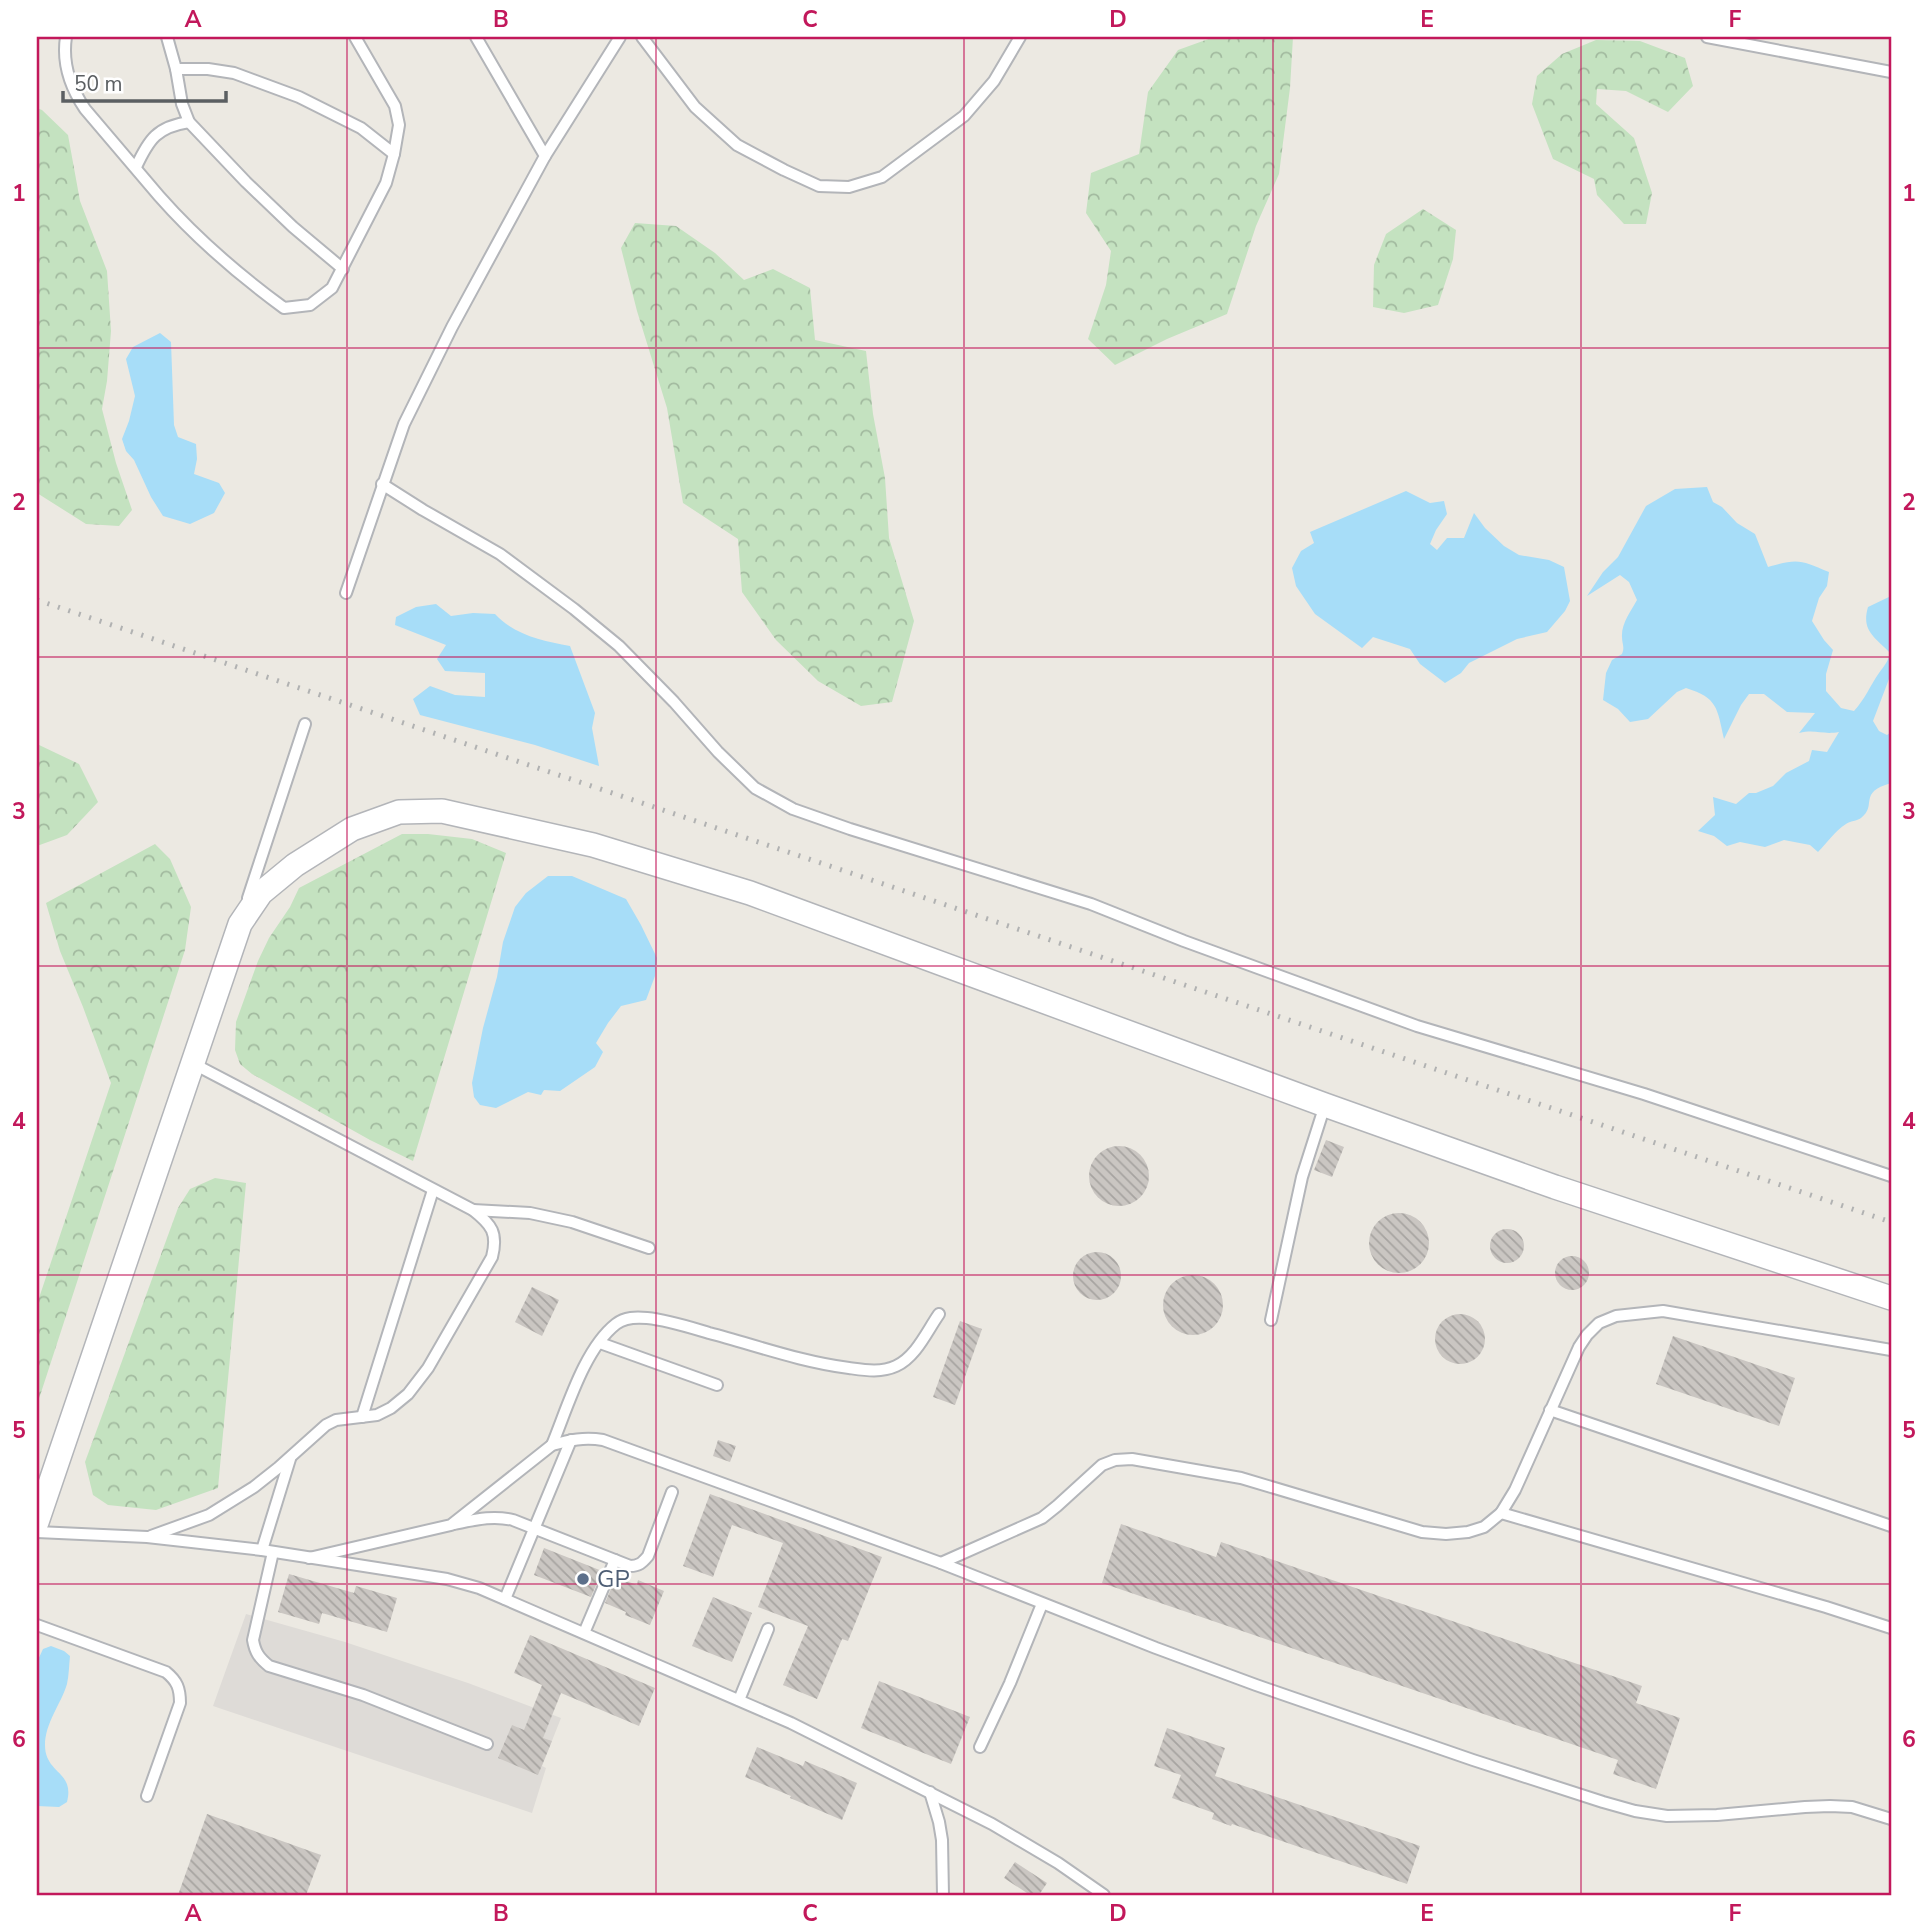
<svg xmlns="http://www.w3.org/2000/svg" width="1928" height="1932" font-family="'Nunito Sans',sans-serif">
<defs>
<pattern id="forest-crowns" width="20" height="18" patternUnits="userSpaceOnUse" patternTransform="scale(1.75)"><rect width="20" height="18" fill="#c4e2c0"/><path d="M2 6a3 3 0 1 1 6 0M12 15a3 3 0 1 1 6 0" fill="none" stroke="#a2ba9f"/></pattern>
<pattern id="building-back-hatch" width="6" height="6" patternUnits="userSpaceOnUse" patternTransform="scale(1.75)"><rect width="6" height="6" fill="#cac6c2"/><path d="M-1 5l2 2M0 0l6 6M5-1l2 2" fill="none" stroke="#a7a4a1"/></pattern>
</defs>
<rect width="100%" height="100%" fill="#ece9e2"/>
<path fill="#dedbd7" d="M246,1614L345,1642L468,1683L561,1718L542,1766L546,1768L532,1813L213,1706Z"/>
<g fill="url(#forest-crowns)">
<path d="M1214,37H1293L1290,88L1279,174L1256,226L1227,314L1167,339L1115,365L1088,339L1106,285L1111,251L1086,213L1091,173L1139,154L1148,92L1178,50Z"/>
<path d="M1596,40L1640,41L1685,58L1693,86L1668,112L1626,91L1597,89L1596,104L1634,138L1652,193L1646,224H1624L1597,195L1594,179L1553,159L1532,104L1537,76L1562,54Z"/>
<path d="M37,108L42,110L68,135L80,201L107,271L111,331L107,381L102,409L116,463L132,510L119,526L86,524L37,493Z"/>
<path d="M1423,209L1456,230L1453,259L1438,305L1404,313L1373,307L1374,265L1386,234Z"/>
<path d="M635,223L676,226L715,253L744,280L773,269L810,288L815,340L866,351L873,414L885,478L889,538L914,621L892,702L861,706L818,681L776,640L742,592L738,539L683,503L667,408L637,311L621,248Z"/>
<path d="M37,744L79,764L98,802L67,835L37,846Z"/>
<path d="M402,834H428L472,839L506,853L413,1161L370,1140L252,1074L240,1064L235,1050L236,1022L258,961L269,938L290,907L299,888Z"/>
<path d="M155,844L170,859L191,907L185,950L37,1405V1304L111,1083L83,1007L60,951L46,903Z"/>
<path d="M215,1178L246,1183L218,1488L156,1510L108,1505L93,1495L85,1462L178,1208L190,1189Z"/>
</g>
<g fill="#a7ddf8">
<path d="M160,333L171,342L174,425L178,437L196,444L197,459L194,474L219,483L225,493L214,513L190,524L163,516L151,497L134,460L126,451L122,439L129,421L135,396L126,359L133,347Z"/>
<path d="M1707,487L1713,502L1722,507L1737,523L1755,534L1768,567C1798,558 1801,560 1829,572L1827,586L1819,598L1812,621L1824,640L1833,650L1826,674V691L1841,708L1854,711C1865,699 1870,686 1879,673C1884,666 1888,662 1890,653C1875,637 1861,631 1868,607L1891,596V678L1889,679L1873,721L1879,731L1887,735L1891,732V783C1857,793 1878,805 1861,818C1857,821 1850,821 1846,824C1835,831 1827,843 1818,852L1810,845L1784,840L1765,847L1740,842L1727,846L1714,836L1698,831L1715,815L1713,797L1736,804L1749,793H1756L1773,786L1786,773L1809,761L1812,750L1827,752L1839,732C1822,735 1816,729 1799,733L1815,713L1787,712L1764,694H1749L1741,705L1724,739C1717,708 1718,698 1686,688L1677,692L1648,719L1630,722L1618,709L1603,700L1606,673L1612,660L1622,654C1625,647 1622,644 1622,637C1621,624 1631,611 1637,600L1629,582L1620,575L1587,596L1603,572L1618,557L1646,506L1675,489Z"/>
<path d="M1406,491L1430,503L1444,501L1447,514L1436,530L1430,544L1437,550L1447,538H1464L1474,513L1485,528L1504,546L1519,555L1549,560L1564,567L1570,601L1565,611L1547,632L1517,639L1469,663L1461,673L1445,683L1420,664L1410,649L1373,637L1362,648L1315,614L1296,586L1292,568L1301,551L1314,543L1310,532Z"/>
<path d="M436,604L451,616L473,613L495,614C514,635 543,641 570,646L595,713L592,728L599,766L535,745L420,715L413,699L430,686L455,695L485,697V673L445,671L437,659L446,645L395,625L396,617L416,607Z"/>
<path d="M548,876H572L626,899L641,925L657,958L655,976L646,1000L621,1006L608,1023L596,1043L603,1052L595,1067L560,1091L544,1090L541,1095L528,1092L496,1108L480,1105L474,1097L472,1083L483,1028L497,977L503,942L515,907L526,893Z"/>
<path d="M51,1646L64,1651L70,1656C69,1665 69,1675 67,1684C61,1704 45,1723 45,1745C45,1774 75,1771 67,1802L59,1807L37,1806V1662L43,1649Z"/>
</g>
<g fill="url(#building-back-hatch)">
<path d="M1326,1140L1344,1147L1332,1177L1314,1170Z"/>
<circle cx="1119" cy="1176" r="30"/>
<circle cx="1399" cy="1243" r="30"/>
<circle cx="1507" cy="1246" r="17"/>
<circle cx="1097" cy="1276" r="24"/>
<circle cx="1572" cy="1273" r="17"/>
<circle cx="1193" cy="1305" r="30"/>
<path d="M532,1287L559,1300L542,1336L515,1322Z"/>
<circle cx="1460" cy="1339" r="25"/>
<path d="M960,1321L982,1329L955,1405L933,1397Z"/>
<path d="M1673,1336L1795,1378L1779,1426L1656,1384Z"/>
<path d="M718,1440L736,1446L730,1462L713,1456Z"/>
<path d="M710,1494L882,1557L848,1641L842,1639L817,1699L783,1685L808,1626L758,1607L783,1543L732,1525L713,1577L683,1566Z"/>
<path d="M1121,1524L1216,1557L1221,1542L1642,1686L1636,1703L1680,1718L1656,1789L1613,1774L1618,1760L1102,1583Z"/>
<path d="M544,1548L602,1571L591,1597L534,1575Z"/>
<path d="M289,1574L354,1593L356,1586L397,1598L387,1632L322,1613L319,1624L278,1612Z"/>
<path d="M616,1577L637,1585L638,1580L664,1591L650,1625L625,1615L626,1612L605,1603Z"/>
<path d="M713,1597L752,1613L732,1662L692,1646Z"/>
<path d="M530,1635L655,1688L639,1726L561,1693L543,1738L552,1741L538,1775L498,1758L512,1725L524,1730L542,1685L514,1673Z"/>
<path d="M879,1681L970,1717L951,1764L861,1728Z"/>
<path d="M1167,1728L1225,1748L1215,1776L1420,1846L1407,1884L1232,1824L1231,1826L1212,1819L1214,1813L1172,1798L1181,1775L1154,1766Z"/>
<path d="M757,1747L803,1766L805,1761L857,1783L842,1820L790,1798L791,1796L745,1777Z"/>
<path d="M207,1814L321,1855L306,1895H178Z"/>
<path d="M1015,1862L1047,1883L1039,1895H1030L1004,1878Z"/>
</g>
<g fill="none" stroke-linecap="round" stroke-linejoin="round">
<g stroke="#b3b5b9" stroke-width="14">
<g id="lane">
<path d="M66,37C62,63 70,87 85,109C110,138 134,167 159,196C196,238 239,275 284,308L310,305L332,288L386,183L394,154L399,125L395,106L355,37"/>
<path d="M167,37L176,69L182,104L189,122L246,182L293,227L343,269"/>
<path d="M642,37L695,107L737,145L784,170L819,186L849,187L882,177L964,116L994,81L1020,37"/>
<path d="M1707,37L1891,72"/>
<path d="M176,69H208L234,73L299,97L361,128L394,154"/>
<path d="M545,156L620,37"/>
<path d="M136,167C149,139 157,127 189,122"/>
<path d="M382,484L423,510L500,554L574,609L619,646L674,702L718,752L755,788L793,809L850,829L1091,904L1184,941L1417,1026L1644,1094L1891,1176"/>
<path d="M346,593L404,424L452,327L545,156L476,37"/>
<path d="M248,898L305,724"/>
<path d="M473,1210L530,1213L572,1222L649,1248"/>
<path d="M1271,1320L1302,1177L1325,1105"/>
<path d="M600,1343L717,1385"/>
<path d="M1550,1410L1891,1526"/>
<path d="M362,1417L433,1190"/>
<path d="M552,1445C567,1409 584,1349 616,1324C625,1317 636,1317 647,1318C668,1320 689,1327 709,1333C755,1345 801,1362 849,1368C864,1370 881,1373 896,1366C916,1357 927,1331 939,1314"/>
<path d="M1501,1513L1826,1607L1891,1628"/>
<path d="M454,1524C474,1520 492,1515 513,1520L630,1566C639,1566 642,1563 648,1556L672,1492"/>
<path d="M37,1532L147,1537L262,1550L447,1579L479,1588L791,1723L992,1824L1058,1863L1104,1895"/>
<path d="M151,1536L209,1515L254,1487L278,1468L326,1425L336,1420L377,1415L391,1408L408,1394L428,1368L492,1257C498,1233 492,1225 473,1210L192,1063"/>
<path d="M262,1550L290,1459"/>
<path d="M273,1552L253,1640C255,1652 259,1658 269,1666L363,1695L487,1744"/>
<path d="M309,1558L451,1525L552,1445C570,1440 584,1437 603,1440L941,1563L1156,1648L1256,1685L1473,1760L1603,1802L1635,1811L1667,1816L1717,1815L1805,1807L1830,1806L1852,1807L1891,1819"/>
<path d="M941,1563L1042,1518L1057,1506L1102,1465L1115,1460L1132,1459L1241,1478L1422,1532L1446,1534L1468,1532L1484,1527L1501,1513L1515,1490L1579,1347L1587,1335L1599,1323L1616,1316L1663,1311L1891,1350"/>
<path d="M505,1599L571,1440"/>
<path d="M37,1625L166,1672C177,1681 180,1688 180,1703L147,1796"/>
<path d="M584,1633L615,1560"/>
<path d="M739,1700L768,1629"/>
<path d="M980,1747L1010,1683L1042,1604"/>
<path d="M930,1792L939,1822L942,1840L943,1895"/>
</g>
</g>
<g stroke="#b3b5b9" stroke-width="26">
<path id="street" d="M37,1522L240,924L261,893L295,865L352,829L399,812L442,811L593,845L750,893L1325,1105L1555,1187L1891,1298"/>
</g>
<use href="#lane" stroke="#fff" stroke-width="10"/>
<use href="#street" stroke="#fff" stroke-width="23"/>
<path stroke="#b1b2b2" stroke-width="5" stroke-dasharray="2 9" stroke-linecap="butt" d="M37,600L1891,1222"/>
</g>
<path fill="none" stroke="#c2185b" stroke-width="2" stroke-opacity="0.55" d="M347,37V1895M656,37V1895M964,37V1895M1273,37V1895M1581,37V1895M37,348H1891M37,657H1891M37,966H1891M37,1275H1891M37,1584H1891"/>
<circle fill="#5c6f8a" stroke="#fff" stroke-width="2.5" cx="583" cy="1579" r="7"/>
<g text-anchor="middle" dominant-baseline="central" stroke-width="5" stroke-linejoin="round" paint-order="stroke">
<g font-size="24" fill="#4e5e75" stroke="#fff" text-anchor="start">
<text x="597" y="1579">GP</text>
</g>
</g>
<rect width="1928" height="1932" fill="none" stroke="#ffffff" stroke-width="77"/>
<path d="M63 91v10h163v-10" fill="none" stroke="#5b5f62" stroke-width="3.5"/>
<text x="74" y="91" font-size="21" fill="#5b5f62" stroke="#ffffff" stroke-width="5" paint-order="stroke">50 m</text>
<rect x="38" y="38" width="1852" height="1856" fill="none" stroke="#c2185b" stroke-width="2.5"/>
<g font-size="23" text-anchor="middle" font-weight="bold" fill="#c2185b">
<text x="193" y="27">A</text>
<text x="501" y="27">B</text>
<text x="810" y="27">C</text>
<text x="1118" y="27">D</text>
<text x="1427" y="27">E</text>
<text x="1735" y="27">F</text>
<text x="19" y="201">1</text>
<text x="1909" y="201">1</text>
<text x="19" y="510">2</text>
<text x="1909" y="510">2</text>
<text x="19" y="819">3</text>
<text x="1909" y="819">3</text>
<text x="19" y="1129">4</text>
<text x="1909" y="1129">4</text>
<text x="19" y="1438">5</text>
<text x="1909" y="1438">5</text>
<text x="19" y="1747">6</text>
<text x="1909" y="1747">6</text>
<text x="193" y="1921">A</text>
<text x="501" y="1921">B</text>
<text x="810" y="1921">C</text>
<text x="1118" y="1921">D</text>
<text x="1427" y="1921">E</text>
<text x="1735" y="1921">F</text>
</g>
</svg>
